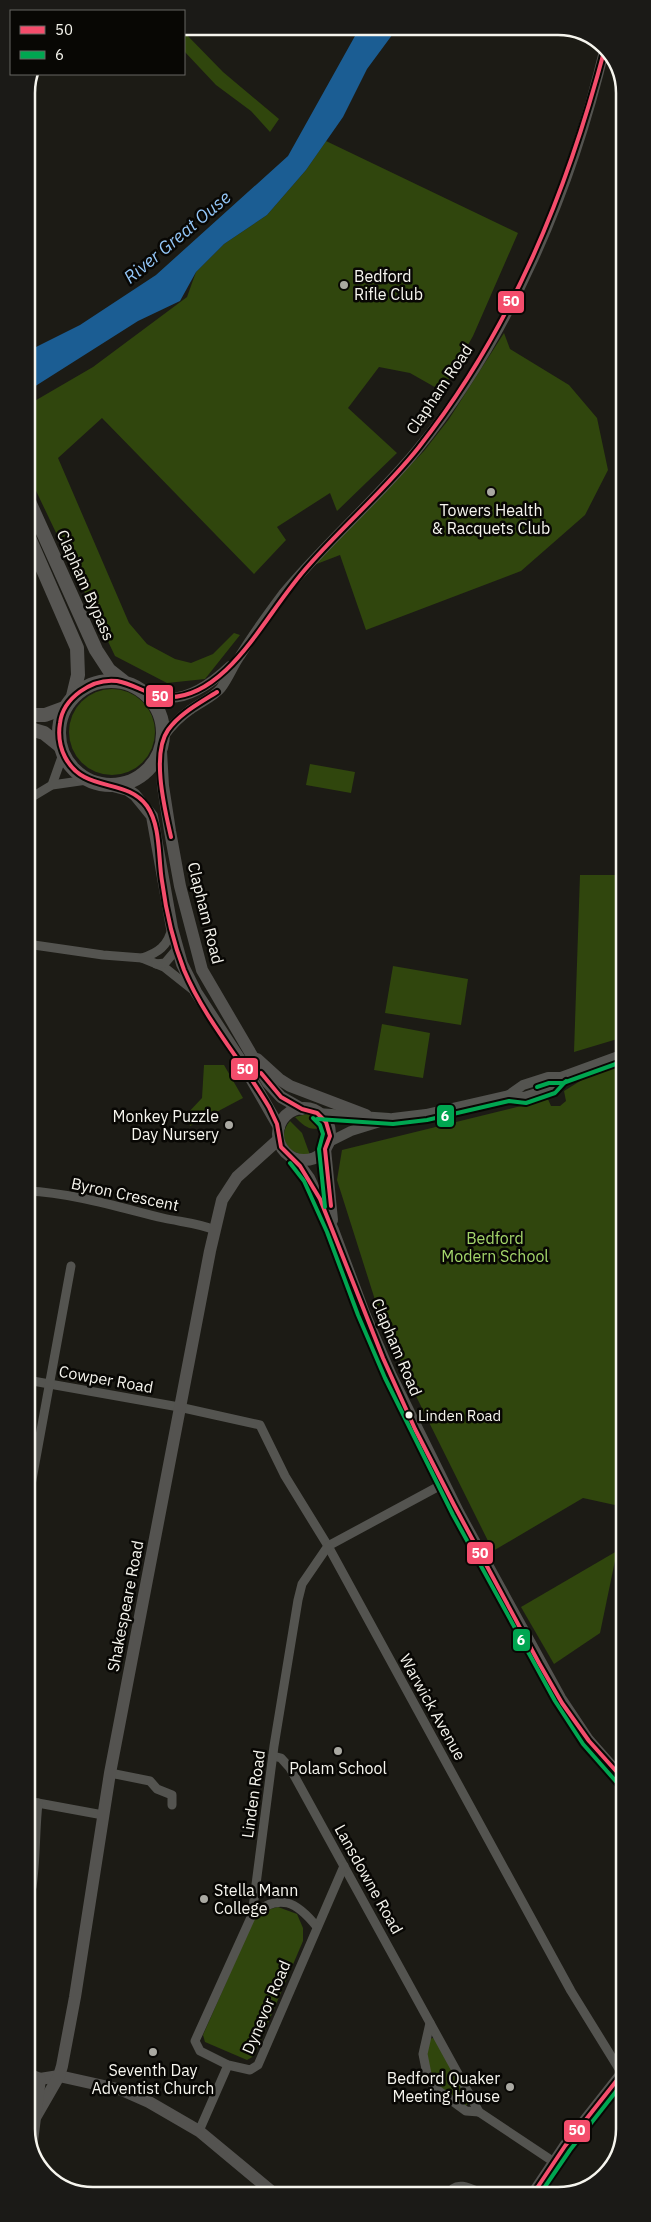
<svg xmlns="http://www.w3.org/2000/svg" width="651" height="2222" font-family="'IBM Plex Sans',sans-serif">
<rect width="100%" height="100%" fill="#1c1b15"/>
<g fill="#30460d">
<path d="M184,32L223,72L279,119L270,132L251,111L216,85L184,51Z"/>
<path d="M326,141L518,233L473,336L443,389L440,390L410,373L379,367L348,408L397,453L337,511L330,493L277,527L286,540L254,574L102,418L58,458L129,623L147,644L175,659L191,663L213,654L234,633L240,635L205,679L167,683L115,656L27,472L26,406L93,367L187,297L196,272L224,244L267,215L306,170Z"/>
<path d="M504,333L510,349L569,385L597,418L608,470L585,515L521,571L366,630L340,555L314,565L424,451L449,419Z"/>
<circle cx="112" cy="732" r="43"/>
<path d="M310,764L355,772L351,793L306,785Z"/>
<path d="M580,875H624V1037L574,1052Z"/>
<path d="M393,966L468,979L461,1025L385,1013Z"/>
<path d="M382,1024L430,1033L423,1078L374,1070Z"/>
<path d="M204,1065H224L243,1098L190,1126L187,1114L202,1098Z"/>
<path d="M619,1065L624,1080V1507L583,1498L493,1551L411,1386L376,1303L337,1180L342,1150L529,1104L547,1097L551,1106H560L566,1101L564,1091L585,1078Z"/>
<path d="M307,1114L314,1117L323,1127C310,1132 304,1126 295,1117Z"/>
<path d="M290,1121L302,1133L310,1155C290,1156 275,1139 290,1121Z"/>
<path d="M617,1551L600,1633L554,1664L521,1607Z"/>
<path d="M278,1907L297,1914L303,1928V1941L254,2056L247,2060L205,2042L203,2035L254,1919L263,1911Z"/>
<path d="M433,2038L437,2040L469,2102L466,2106C437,2088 420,2078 429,2039Z"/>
</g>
<path fill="#1b5d93" d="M360,27H398L367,69L343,117L306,170L267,215L224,244L196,272L180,301L138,321L26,392V352L80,325L156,275L288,156Z"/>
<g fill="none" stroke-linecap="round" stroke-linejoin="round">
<g stroke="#545450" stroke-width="9">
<path d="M52,785L63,754"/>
<path d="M27,800L52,785L87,780"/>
<path d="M27,944L103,955L142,958L164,967L193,990"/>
<path d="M142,958C158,953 168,946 172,928"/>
<path d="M156,964L165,963L177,949"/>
<path d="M27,1191C73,1193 118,1207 163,1218C181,1222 198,1223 215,1230"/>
<path d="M27,1380L179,1407L260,1425L285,1476L328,1546L571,1991L624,2077"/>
<path d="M27,1507L71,1266"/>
<path d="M273,1756L281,1758L290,1768L479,2112L554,2162"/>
<path d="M110,1773L150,1781L157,1789L172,1795V1805"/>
<path d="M27,1801L103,1815"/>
<path d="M344,1866L258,2065L250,2070L228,2065L200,2051L195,2041L252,1915L274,1746L298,1600L302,1584L328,1546L443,1484"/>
<path d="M32,1887C36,1859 35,1831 38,1803"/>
<path d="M252,1915C280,1892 297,1902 317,1927"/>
<path d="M430,2023L423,2054L427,2074L436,2089L466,2111L479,2112"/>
<path d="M199,2131L228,2065"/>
<path d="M449,2195C455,2178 474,2190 485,2195"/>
</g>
<g stroke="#545450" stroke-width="10">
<path d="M143,691C149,693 156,696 162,697C187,702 213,682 230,666"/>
<path d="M164,736C171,726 180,717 190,710C199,703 214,697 221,688C228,679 233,666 240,656C253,635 268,614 283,594C325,543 375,501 417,450C510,337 572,188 605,47"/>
<path d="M509,1095L523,1085L548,1077H561L624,1054"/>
<path d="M317,1113L389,1118"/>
<path d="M329,1142L351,1131L393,1118L426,1114L509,1095L524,1097L552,1088L561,1077"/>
</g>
<g stroke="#545350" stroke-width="12">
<path d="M161,751L163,786L170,831L180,886L202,970L268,1083L281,1097L302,1109"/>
<path d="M113,786L128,790L135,795L152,816L172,928L182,964L196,992L241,1061L279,1127"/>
<path d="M257,1059L279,1079L290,1086L366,1115"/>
<circle cx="304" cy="1134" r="26"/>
<path d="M325,1149L332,1220"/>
<path d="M295,1159L309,1178L333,1230L364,1313L391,1376L458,1512L560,1698L588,1740L625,1782"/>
<path d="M28,2074L40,2079L59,2076L122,2090L149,2102L199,2131L276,2195"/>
<path d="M36,2116L59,2076L62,2066L75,1997L110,1773L210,1251L222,1200L237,1177L278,1140"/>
<path d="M31,2149L40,2079"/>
<path d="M533,2194L565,2146L625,2070"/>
</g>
<g stroke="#575653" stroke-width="14">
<path d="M27,497L96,650L109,670L123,681"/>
<path d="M27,533L77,648L78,675L73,696"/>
<circle cx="111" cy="733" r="52"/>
<path d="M27,715H45L64,708"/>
<path d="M27,728L44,733L59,745"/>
</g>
<g stroke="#080704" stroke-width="8">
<g id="bus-1">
<path d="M605,48C567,192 512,328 419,447C386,489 344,525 309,565C279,598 258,639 226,670C211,684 191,697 170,697C150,697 135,684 117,681C92,678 63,698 60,723C58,735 60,747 65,757C84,794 126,777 147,806C161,826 158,858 162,881C166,911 173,942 184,970C205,1020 242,1061 269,1107L277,1124L281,1147L300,1166L320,1199L383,1358L415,1429L454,1505L539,1663L562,1703L589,1741L625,1781"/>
<path d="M171,837C165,810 151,754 168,730C180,713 200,703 217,692"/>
<path d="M261,1073L281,1097L302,1109L317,1113L326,1122L330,1136L325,1149L331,1206"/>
<path d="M533,2194L565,2146L625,2070"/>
</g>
</g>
<g stroke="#080704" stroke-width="8">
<g id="bus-2">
<path d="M537,1087L549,1083H563L624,1061"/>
<path d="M313,1118L320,1125L323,1134L319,1149L325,1207"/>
<path d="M317,1119L393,1124L427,1120L509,1101L526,1103L555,1093L566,1081"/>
<path d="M290,1163L304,1181L327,1232L358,1315L385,1378L453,1515L555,1701L583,1744L620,1786"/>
<path d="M540,2194L570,2150L625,2080"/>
</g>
</g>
<use href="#bus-1" stroke="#f44d6c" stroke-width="4"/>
<use href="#bus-2" stroke="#00a651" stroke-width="4"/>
</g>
<g fill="#aaa9a2" stroke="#080704" stroke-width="2">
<circle cx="344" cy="285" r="5"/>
<circle cx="491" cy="492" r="5"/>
<circle cx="229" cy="1125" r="5"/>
<circle cx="338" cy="1751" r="5"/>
<circle cx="204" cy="1899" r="5"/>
<circle cx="153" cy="2052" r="5"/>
<circle cx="510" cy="2087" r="5"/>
</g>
<circle fill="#f6f5ee" stroke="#080704" stroke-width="2" cx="409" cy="1415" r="4.5"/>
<g text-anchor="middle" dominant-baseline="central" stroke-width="5" stroke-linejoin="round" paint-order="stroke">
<g font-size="15" fill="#f6f5ee" stroke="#080704" text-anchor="start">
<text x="418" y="1415">Linden Road</text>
</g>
<g font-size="16" fill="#f6f5ee" stroke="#080704">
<text x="354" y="276" text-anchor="start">Bedford<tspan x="354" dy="18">Rifle Club</tspan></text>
<text x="491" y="510">Towers Health<tspan x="491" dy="18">&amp; Racquets Club</tspan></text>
<text x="219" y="1116" text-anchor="end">Monkey Puzzle<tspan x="219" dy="18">Day Nursery</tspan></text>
<text x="338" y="1768">Polam School</text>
<text x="214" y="1890" text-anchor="start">Stella Mann<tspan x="214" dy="18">College</tspan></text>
<text x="153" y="2070">Seventh Day<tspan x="153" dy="18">Adventist Church</tspan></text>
<text x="500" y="2078" text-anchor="end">Bedford Quaker<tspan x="500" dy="18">Meeting House</tspan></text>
</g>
<g font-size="16" fill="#f6f5ee" stroke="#080704">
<text transform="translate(439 389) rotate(-56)">Clapham Road</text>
<text transform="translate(86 585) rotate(66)">Clapham Bypass</text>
<text transform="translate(206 913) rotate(76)">Clapham Road</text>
<text transform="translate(125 1194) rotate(12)">Byron Crescent</text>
<text transform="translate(397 1347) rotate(67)">Clapham Road</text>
<text transform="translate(106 1379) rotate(10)">Cowper Road</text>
<text transform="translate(125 1606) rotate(-79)">Shakespeare Road</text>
<text transform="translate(433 1707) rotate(61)">Warwick Avenue</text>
<text transform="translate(253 1794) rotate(-82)">Linden Road</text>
<text transform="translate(369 1879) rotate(61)">Lansdowne Road</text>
<text transform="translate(266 2007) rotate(-67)">Dynevor Road</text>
</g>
<g font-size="16" fill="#a4d66b" stroke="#080704">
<text x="495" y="1238">Bedford<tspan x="495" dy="18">Modern School</tspan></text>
</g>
<g font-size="18" font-style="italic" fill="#93c6f7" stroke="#080704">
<text transform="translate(177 237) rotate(-40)">River Great Ouse</text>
</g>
</g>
<path d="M0 0H651V2222H0ZM93 35H558A58 58 0 0 1 616 93V2129A58 58 0 0 1 558 2187H93A58 58 0 0 1 35 2129V93A58 58 0 0 1 93 35Z" fill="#1b1a17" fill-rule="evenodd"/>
<path fill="none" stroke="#f6f5ee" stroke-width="2.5" d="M93 35H558A58 58 0 0 1 616 93V2129A58 58 0 0 1 558 2187H93A58 58 0 0 1 35 2129V93A58 58 0 0 1 93 35Z"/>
<g stroke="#080704" stroke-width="2">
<rect x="497" y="290" width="28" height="24" rx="5" fill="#f44d6c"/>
<rect x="145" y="684" width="29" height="24" rx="5" fill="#f44d6c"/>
<rect x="230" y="1057" width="29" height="24" rx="5" fill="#f44d6c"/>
<rect x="436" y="1104" width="19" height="24" rx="5" fill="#00a651"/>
<rect x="466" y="1541" width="28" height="24" rx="5" fill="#f44d6c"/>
<rect x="512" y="1628" width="19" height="24" rx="5" fill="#00a651"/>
<rect x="563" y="2119" width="28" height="24" rx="5" fill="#f44d6c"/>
</g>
<g font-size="14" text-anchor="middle" font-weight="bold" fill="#fff">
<text x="511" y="306">50</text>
<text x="160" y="701">50</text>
<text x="245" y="1074">50</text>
<text x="445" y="1121">6</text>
<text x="480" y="1558">50</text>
<text x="521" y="1645">6</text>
<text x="577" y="2135">50</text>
</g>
<rect x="10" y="10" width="175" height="65" fill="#080704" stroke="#676662"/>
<rect x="20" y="26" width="25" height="8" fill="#f44d6c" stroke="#676662"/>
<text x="55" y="35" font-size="15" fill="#f6f5ee">50</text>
<rect x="20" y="51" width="25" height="8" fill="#00a651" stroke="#676662"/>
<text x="55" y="60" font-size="15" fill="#f6f5ee">6</text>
</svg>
